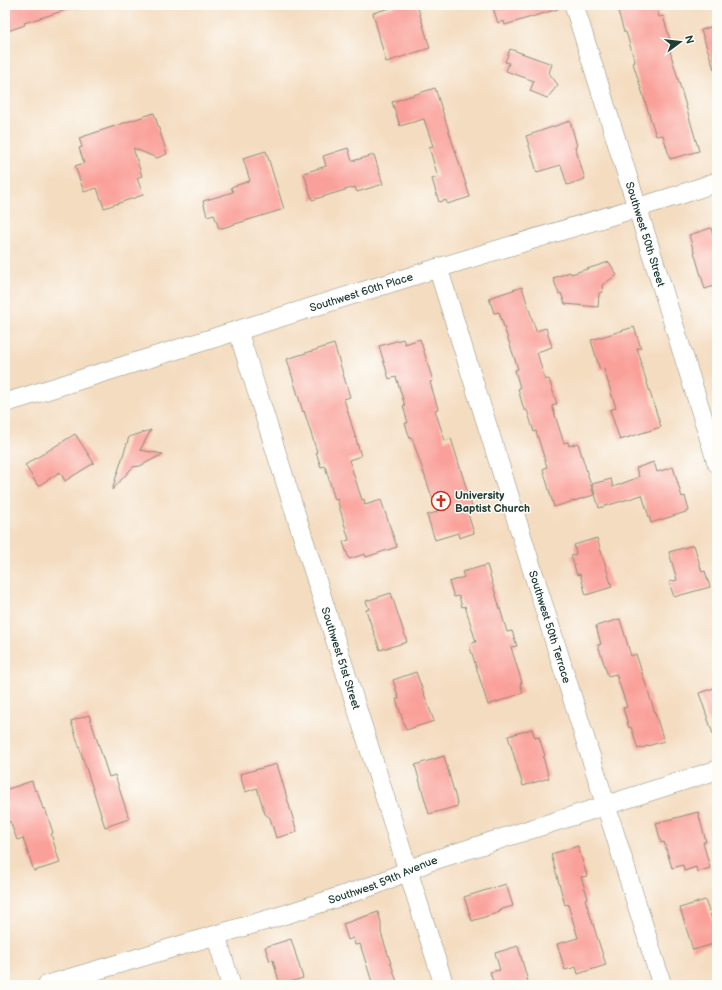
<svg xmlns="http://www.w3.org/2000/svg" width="722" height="990" font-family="'Balsamiq Sans',sans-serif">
<rect width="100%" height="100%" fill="#fdfcf7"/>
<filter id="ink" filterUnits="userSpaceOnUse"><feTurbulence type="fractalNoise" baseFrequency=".025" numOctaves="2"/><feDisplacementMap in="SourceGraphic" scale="8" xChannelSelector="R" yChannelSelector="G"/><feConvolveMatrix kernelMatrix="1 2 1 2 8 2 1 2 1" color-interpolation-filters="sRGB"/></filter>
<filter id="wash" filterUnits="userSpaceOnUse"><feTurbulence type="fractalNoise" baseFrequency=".012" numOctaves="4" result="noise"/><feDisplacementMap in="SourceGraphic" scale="16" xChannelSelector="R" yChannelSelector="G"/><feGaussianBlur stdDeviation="0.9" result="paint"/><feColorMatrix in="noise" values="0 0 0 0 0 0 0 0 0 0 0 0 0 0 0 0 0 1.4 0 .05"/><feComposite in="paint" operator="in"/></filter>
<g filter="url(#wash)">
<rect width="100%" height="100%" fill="#f4dcc0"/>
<g id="blocks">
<g fill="#faa09a">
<path d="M5,5H71L72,8L24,23L25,25L5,32Z"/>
<path d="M400,5H417L430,48L386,62L373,13Z"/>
<path d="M492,5H557L558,9L505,25L504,21L498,23Z"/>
<path d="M638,5H656L659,17L663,16L670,40L667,41L699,151L670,159L663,135L656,136L633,63L635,62L626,32H624L618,11Z"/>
<path d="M717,25V68L714,69L701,30Z"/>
<path d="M510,49L552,64L549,73L558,85L547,98L530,91L534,81L506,71L509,63L505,62Z"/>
<path d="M435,88L470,197L447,204L446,200L439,202L432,179L438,177L429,147L433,146L424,119L400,126L392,102Z"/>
<path d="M154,113L167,154L157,158L133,148L142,176L137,178L143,195L104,208L97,188L84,192L75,166L84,163L79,148L82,147L79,138Z"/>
<path d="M570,121L577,146L575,147L585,179L567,185L561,165L537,172L526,136Z"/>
<path d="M348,148L352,161L374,155L383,184L357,192L355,187L312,200L304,173L326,166L323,156Z"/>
<path d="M266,151L284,209L219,229L214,214L207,216L203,201L233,192L231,187L250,181L243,158Z"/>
<path d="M711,228L717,248V285L705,289L689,235Z"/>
<path d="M609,262L617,275L602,285L603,292L599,293L598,307L565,304L561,293L559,294L553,278L570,272L571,274Z"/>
<path d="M522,287L536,331L546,328L552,347L537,352L545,380L549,379L557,404L552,406L564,443L568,442L569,446L578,443L594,495L554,507L543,469L547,467L536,431L534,432L527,410H524L518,389L520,388L515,370L518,369L499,312L494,313L489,298Z"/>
<path d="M634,327L641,348H637L642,364H641L661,427L620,440L610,410L616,408L604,369L600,370L591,340Z"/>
<path d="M403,339L405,344L420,339L433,381L430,382L438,409L435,410L445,441L451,438L473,510L467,511L474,533L459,538L458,533L435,540L427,515L437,512L412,438L410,439L405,423H408L403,406H405L396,377L389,379L379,346Z"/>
<path d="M334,344L350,397L344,399L361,456L349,460L362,500L364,499L365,505L381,500L397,547L366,557L365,554L349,559L343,542L349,540L337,499L335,500L325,466L321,467L316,452H317L304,411L303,412L287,359Z"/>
<path d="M151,430L140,450L163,454L140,466L133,467L112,490L129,437Z"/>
<path d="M75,434L94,463L65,481L60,472L38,486L25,465Z"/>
<path d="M654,462L657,472L673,467L682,497L685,496L689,511L651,523L642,495L599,508L592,484L611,479L613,487L639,477L636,468Z"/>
<path d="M597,538L612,587L586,595L580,574L577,575L571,556L576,554L574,545Z"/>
<path d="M694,545L702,572L705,571L710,587L674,597L669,582L677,580L669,552Z"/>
<path d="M487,565L507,632L512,631L517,646L511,647L522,683H520L523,693L488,705L469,644L476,642L465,606L462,607L459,596L454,597L449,582L464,577L462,572Z"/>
<path d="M391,593L407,642L380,650L366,610L369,609L366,601Z"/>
<path d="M620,619L631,656L636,654L664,741L638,749L631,727L629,728L623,708L627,707L616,674L608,676L598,645L601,644L596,626Z"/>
<path d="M416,672L434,721L406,730L396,699H399L393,680Z"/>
<path d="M717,687V737H714L699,693Z"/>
<path d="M89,715L109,777L115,775L129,819L105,827L71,721Z"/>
<path d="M532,729L535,738L539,737L545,756L543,757L549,778L523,786L508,736Z"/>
<path d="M444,756L458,806L429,814L415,765Z"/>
<path d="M277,764L297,832L276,838L270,818L265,814L257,788L245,792L240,774Z"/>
<path d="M32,781L35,791L37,790L43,809L45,808L53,833L51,834L60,863L34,871L23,838L17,840L10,821L8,822L5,812V790Z"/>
<path d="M698,812L706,842H703L710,868L697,872L696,867L684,871L683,865L672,868L664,842L661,843L656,823Z"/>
<path d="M578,846L587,876L581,877L588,898L585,899L606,965L578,974L576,967L565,970L557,944L578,938L568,904L565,905L551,854Z"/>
<path d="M506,884L513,906L499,910L500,912L472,921L464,897Z"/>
<path d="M705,900L714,925L712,926L717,943L693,950L680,908Z"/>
<path d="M378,912L381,922V933L398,985H373L360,944L355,945L353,938L348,940L343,924Z"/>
<path d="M291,939L303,978L280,985L273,960L270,961L265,947Z"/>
<path d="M518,946L529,985H494L490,972L500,970L495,953Z"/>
</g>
</g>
</g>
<g filter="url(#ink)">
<use href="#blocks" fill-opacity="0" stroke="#8a8c7a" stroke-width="1"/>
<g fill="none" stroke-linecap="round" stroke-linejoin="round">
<g stroke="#8a8c7a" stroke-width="20">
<g id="minor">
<path id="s1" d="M574,5L717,463"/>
<path id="s2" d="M438,268L662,985"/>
<path id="s3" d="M238,331L444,985"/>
<path id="s4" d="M5,403L438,268L679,195L717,182"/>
<path d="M216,935L231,985"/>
<path id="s5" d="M47,985L287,914L375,885L428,862L717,770"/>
</g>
</g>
<use href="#minor" stroke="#fff" stroke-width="19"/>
</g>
</g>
<defs>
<g id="church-ring" transform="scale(1)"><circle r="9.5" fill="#fdfcf7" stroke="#c8321e" stroke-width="1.5"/><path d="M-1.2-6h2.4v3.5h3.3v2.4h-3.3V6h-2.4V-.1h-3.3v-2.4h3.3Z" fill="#c8321e"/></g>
</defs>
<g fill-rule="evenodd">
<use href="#church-ring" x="441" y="501"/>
</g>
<g text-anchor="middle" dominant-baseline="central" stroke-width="3" stroke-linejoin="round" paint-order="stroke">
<g font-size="11" fill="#1f3d34" stroke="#fdfcf7">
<text stroke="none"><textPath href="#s1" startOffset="240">Southwest 50th Street</textPath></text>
<text stroke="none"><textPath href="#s4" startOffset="373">Southwest 60th Place</textPath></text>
<text stroke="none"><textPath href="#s2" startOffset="376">Southwest 50th Terrace</textPath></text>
<text stroke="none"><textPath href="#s3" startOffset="343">Southwest 51st Street</textPath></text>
<text stroke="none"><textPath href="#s5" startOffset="352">Southwest 59th Avenue</textPath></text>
</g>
<g font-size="11" font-weight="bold" fill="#1f3d34" stroke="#fdfcf7" text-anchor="start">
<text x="455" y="495">University<tspan x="455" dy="13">Baptist Church</tspan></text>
</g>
</g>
<rect width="722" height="990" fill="none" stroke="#fdfcf7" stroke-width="20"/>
<g transform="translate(680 42) rotate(75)" stroke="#fdfcf7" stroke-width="3" paint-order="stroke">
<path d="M0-3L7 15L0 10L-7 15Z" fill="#1f3d34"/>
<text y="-6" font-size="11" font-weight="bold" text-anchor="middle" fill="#1f3d34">N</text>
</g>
</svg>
